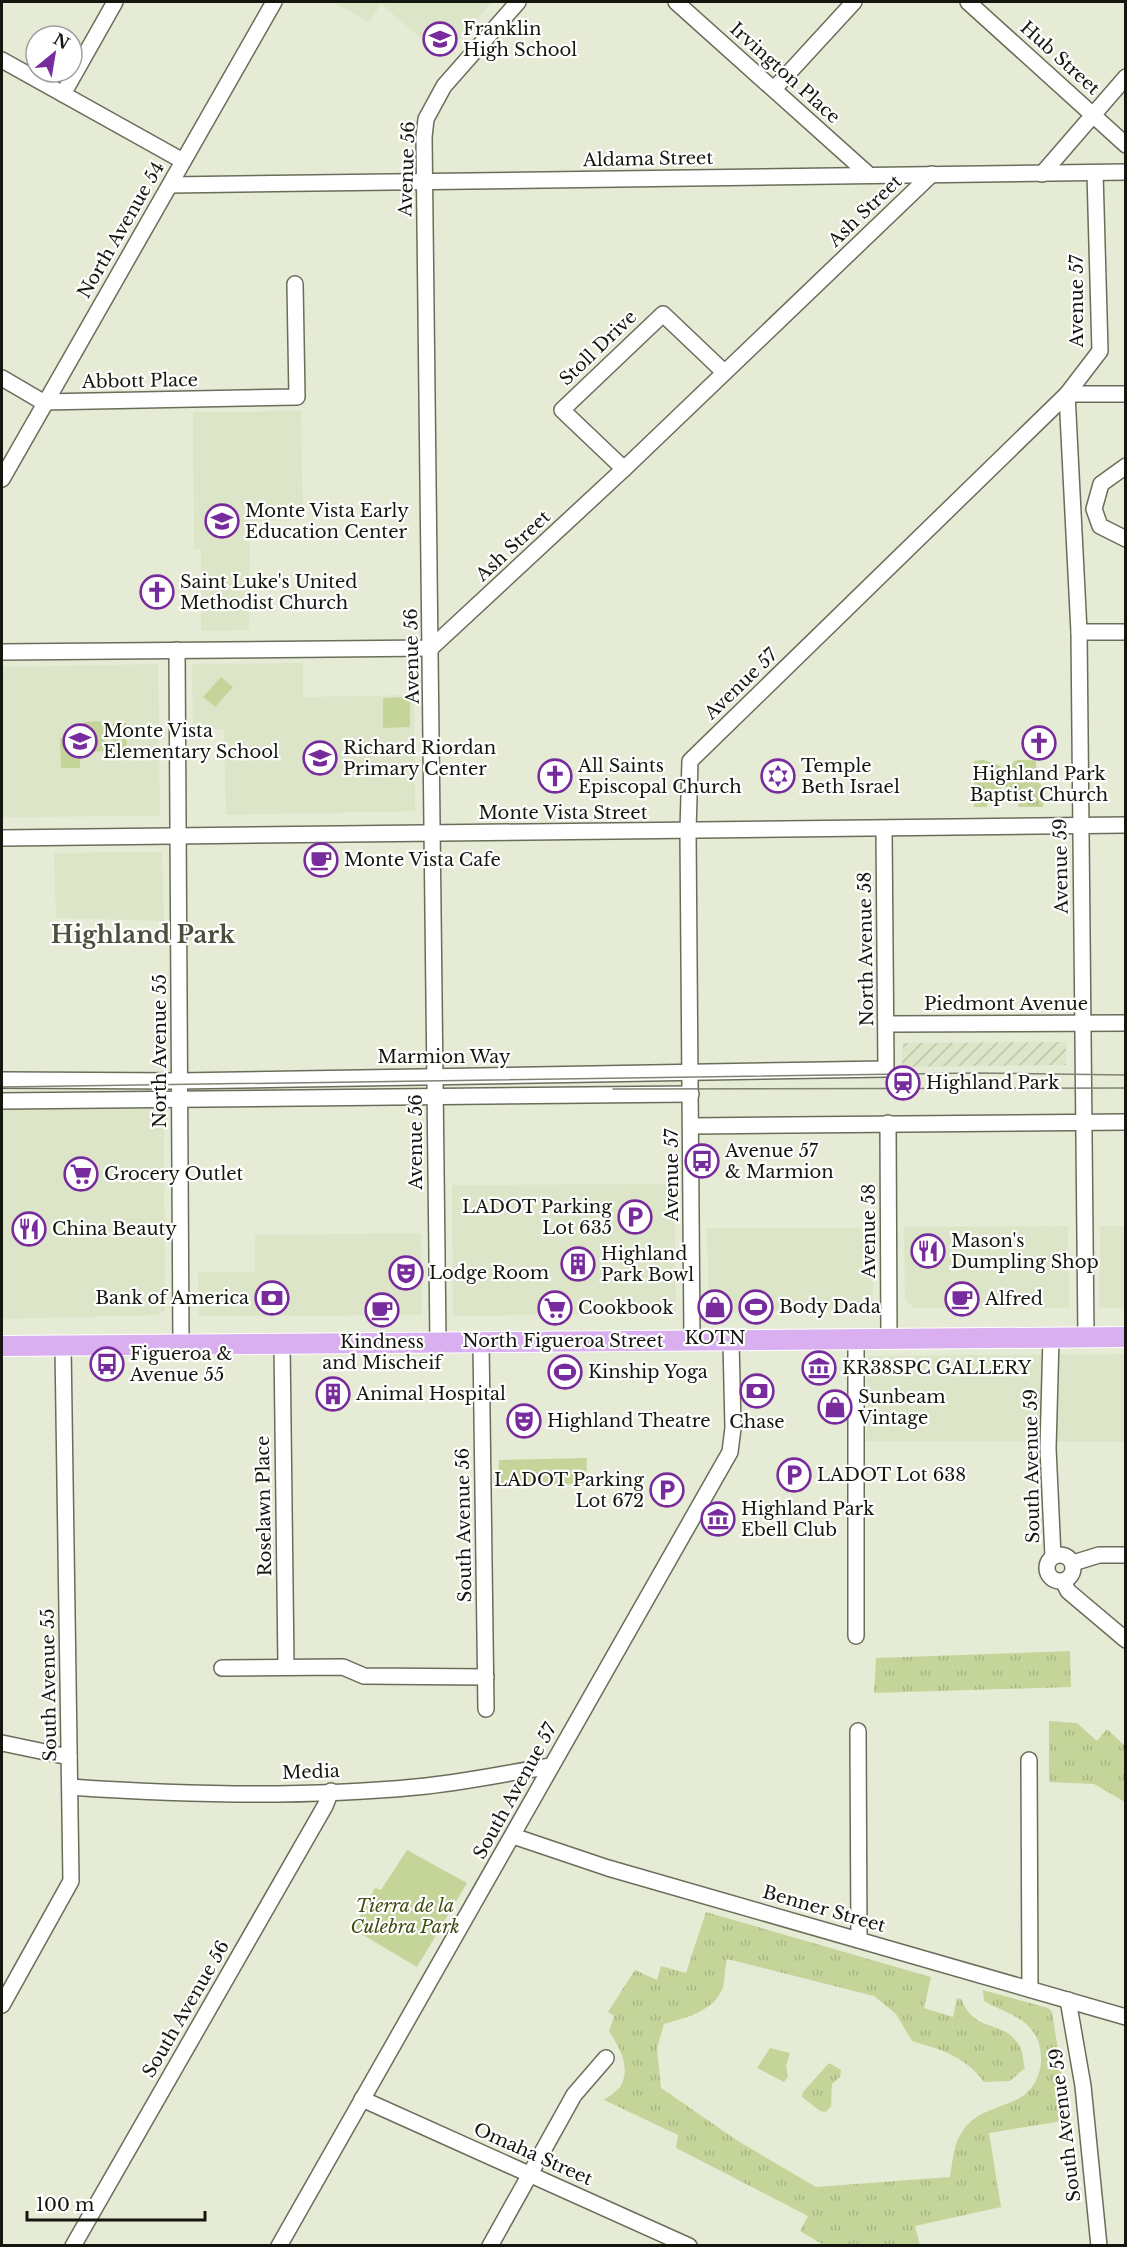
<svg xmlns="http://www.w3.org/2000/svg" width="1127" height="2247" font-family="'Libre Baskerville',serif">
<defs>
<pattern id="industrial-furrows" width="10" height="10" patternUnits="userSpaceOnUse" patternTransform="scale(1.5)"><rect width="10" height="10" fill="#dce5c7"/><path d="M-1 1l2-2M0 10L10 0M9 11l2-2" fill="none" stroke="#bcc4aa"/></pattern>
<pattern id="grass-tufts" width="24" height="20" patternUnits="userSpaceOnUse" patternTransform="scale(1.5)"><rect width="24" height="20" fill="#c5d59a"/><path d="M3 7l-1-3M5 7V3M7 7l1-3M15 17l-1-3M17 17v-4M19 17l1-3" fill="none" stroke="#a8b684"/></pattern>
</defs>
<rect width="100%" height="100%" fill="#e5ebd5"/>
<g fill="#dce5c7">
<path d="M333,2H492L443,57L381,4L369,22Z"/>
<path d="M301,411L303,520L250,521L249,630L201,631V549H194L193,412Z"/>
<path d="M303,663V697L414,695L415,811L226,815L224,729L193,728L192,664Z"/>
<path d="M158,664L160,816L2,817V667Z"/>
<path d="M162,852L164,921L56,918L54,853Z"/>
<path d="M157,1107L164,1112L165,1310L158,1315L2,1319V1109Z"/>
<path d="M674,1184L676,1313L453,1316L452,1185Z"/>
<path d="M1068,1226L1069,1308H914L905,1300L904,1227Z"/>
<path d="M1100,1226H1125V1308H1099Z"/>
<path d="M707,1228H872L873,1310L709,1313Z"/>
<path d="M421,1233L422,1315L199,1316L198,1272H255V1235Z"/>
<path d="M1125,1354V1442L866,1441L868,1356Z"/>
</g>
<path fill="url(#industrial-furrows)" d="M1066,1042V1065L902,1067L903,1043Z"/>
<g fill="url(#grass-tufts)">
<path d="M984,760L1001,766L1002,790L999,794L988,796L987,807H974V761Z"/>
<path d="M1017,760H1036L1037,780L1045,790L1043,807H1019L1015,796L1005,786V767Z"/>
<path d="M1070,1651L1071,1687L874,1693L876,1658Z"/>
<path d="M1049,1721L1077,1723L1097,1741L1107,1729L1125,1746V1802L1094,1784L1049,1782Z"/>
<path d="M706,1912L931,1977L924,2008L953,2017L957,1998L961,1999C976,2035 1002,2018 1019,2045C1023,2051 1023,2062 1025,2068L1010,2081L984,2082C965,2056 942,2050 912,2041L896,2014L874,1996L727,1959C725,1967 725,1974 724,1982C720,2010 685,2018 664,2024L657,2048L661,2088L738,2141L816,2187L950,2177C953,2160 953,2143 964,2129C977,2111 997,2109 1016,2100C1045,2087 1050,2043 1025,2023C1013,2013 997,2009 984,2001L983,1990L1048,2008L1052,2012L1069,2120L989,2133L1001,2207L915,2226L920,2245H824L800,2231L808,2216L676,2148L678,2135L604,2100C609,2096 616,2092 620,2087C632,2070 619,2045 609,2032L614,2016L608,2012L635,1970L657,1980L661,1966L686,1973Z"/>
<path d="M829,2063L841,2070L840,2077L832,2084L831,2106L826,2112L820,2111L802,2097L803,2092Z"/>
</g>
<g fill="#c5d59a">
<path d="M221,677L233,687L215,707L203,697Z"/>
<path d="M410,697V727L383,728V698Z"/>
<path d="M104,721L105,751L86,752L84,722Z"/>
<path d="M113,723H126L127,750H113Z"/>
<path d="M60,738H79L80,768H61Z"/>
<path d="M587,1458L586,1484L498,1485L499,1460Z"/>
<path d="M407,1850L467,1883L417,1967L353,1929L375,1888L381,1890Z"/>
<path d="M770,2048L790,2053L786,2066L788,2077L784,2082L757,2068Z"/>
</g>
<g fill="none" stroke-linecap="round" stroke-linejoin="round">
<g stroke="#696e5b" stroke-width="18">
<g id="minor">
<path d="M676,2L868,174"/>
<path d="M968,2L1126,145"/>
<path d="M2,60L183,161"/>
<path d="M774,89L854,2"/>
<path d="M63,94L115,2"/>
<path d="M1042,174L1126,77"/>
<path d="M170,185L1126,172"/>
<path d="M2,378L43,402L297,397L295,284"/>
<path d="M1126,466L1101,484L1094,509L1100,526L1126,539"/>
<path d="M624,469L562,410L663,314L724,372"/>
<path d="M2,479L274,2"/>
<path d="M1079,632H1126"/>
<path d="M177,650L181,1344"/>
<path d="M2,652L431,648L626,467L932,174"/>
<path d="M2,838L1126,825"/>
<path d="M887,1024L1126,1023"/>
<path d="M2,1080L179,1081L886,1069L884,829"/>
<path d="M2,1101L691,1094"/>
<path d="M888,1123L889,1339"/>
<path d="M691,1126L1126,1122"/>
<path d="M1051,1338L1048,1448L1053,1557"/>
<path d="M1086,1338L1079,632L1067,394H1126"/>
<path d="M692,1340L688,831L690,761L1067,394L1100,351L1095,173"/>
<path d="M856,1340V1636"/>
<path d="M438,1342L424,137L426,119L444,86L518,2"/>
<path d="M481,1342L486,1709"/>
<path d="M282,1344L286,1667"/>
<circle cx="1060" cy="1568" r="13"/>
<path d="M1073,1563L1099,1555H1126"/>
<path d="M1063,1581L1068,1591L1126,1640"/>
<path d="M222,1668L343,1667L364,1676L486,1677"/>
<path d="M858,1731L859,1940"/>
<path d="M2,1743L69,1757"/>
<path d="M1029,1760L1030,1989"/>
<path d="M70,1787C184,1795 302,1798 416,1787C462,1783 507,1773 551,1766"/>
<path d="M513,1836L608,1868L1126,2017"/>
<path d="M1068,2000L1083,2086L1099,2246"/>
<path d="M2,2005L71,1881L63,1346"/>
<path d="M362,2099L689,2246"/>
<path d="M73,2246L325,1806L331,1791"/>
<path d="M279,2246L730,1452L733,1428L731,1341"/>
<path d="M490,2246L574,2095L606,2058"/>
</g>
</g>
<g stroke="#fff" stroke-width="22">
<path id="major" d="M2,1346L1126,1337"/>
</g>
<use href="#minor" stroke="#fff" stroke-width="15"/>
<use href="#major" stroke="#d9aff0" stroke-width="20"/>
<g stroke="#7f8374" stroke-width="1.5">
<path d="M2,1087L976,1073L1126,1075"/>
<path d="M613,1089L1126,1088"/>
</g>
</g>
<defs>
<g id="school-ring" transform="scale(1.725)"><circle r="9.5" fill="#fff" stroke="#782b9d" stroke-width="1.5"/><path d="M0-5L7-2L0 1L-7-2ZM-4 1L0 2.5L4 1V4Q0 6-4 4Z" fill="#782b9d"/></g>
<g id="church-ring" transform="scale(1.725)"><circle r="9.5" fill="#fff" stroke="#782b9d" stroke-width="1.5"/><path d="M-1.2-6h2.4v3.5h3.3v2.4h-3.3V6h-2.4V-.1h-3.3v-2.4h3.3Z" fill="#782b9d"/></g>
<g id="synagogue-ring" transform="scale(1.725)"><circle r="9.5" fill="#fff" stroke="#782b9d" stroke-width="1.5"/><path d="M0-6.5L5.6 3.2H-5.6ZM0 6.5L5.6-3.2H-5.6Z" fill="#782b9d"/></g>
<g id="cafe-ring" transform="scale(1.725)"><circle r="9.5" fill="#fff" stroke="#782b9d" stroke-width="1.5"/><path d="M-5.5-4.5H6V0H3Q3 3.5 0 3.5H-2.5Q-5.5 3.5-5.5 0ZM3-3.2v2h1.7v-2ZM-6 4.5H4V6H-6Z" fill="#782b9d"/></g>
<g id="station-ring" transform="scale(1.725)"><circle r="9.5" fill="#fff" stroke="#782b9d" stroke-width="1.5"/><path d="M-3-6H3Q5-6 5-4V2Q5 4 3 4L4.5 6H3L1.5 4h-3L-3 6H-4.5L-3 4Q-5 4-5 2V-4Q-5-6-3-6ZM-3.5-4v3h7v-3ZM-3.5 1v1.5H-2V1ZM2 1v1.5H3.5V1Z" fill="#782b9d"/></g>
<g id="bus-ring" transform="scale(1.725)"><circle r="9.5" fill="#fff" stroke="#782b9d" stroke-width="1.5"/><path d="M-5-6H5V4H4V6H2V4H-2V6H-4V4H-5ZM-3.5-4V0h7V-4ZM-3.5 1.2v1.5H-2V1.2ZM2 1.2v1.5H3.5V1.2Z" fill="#782b9d"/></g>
<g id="supermarket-ring" transform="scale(1.725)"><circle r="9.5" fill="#fff" stroke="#782b9d" stroke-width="1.5"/><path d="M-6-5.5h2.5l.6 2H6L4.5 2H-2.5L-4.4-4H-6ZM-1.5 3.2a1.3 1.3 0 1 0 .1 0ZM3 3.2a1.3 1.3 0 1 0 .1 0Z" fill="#782b9d"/></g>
<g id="parking-ring" transform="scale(1.725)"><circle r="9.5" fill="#fff" stroke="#782b9d" stroke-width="1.5"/><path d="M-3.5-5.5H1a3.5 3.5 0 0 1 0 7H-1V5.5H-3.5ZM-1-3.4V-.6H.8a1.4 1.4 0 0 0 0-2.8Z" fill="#782b9d"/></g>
<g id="restaurant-ring" transform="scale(1.725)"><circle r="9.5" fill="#fff" stroke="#782b9d" stroke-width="1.5"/><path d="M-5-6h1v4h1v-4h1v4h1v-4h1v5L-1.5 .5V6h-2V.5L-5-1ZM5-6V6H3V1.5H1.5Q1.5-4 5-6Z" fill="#782b9d"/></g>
<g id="building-ring" transform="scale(1.725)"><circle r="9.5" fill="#fff" stroke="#782b9d" stroke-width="1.5"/><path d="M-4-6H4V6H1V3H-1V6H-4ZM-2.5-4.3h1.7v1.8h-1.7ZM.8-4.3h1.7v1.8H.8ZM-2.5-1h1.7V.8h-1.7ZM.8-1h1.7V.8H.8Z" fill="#782b9d"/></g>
<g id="theatre-ring" transform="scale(1.725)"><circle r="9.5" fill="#fff" stroke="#782b9d" stroke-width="1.5"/><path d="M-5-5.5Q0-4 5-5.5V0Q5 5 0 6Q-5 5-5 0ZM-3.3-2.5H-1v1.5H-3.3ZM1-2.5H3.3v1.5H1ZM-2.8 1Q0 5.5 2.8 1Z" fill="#782b9d"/></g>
<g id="bank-ring" transform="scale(1.725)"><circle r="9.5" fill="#fff" stroke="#782b9d" stroke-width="1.5"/><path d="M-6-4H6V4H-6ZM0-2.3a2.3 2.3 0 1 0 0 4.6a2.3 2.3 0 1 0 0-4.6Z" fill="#782b9d"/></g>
<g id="shop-ring" transform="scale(1.725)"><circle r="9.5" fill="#fff" stroke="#782b9d" stroke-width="1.5"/><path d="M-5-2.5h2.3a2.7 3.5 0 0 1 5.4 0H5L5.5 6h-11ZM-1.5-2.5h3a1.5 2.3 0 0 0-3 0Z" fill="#782b9d"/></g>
<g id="stadium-ring" transform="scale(1.725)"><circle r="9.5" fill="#fff" stroke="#782b9d" stroke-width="1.5"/><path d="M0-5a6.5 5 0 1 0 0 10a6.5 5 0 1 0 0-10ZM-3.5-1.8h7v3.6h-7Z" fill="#782b9d"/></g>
<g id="museum-ring" transform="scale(1.725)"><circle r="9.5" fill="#fff" stroke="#782b9d" stroke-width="1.5"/><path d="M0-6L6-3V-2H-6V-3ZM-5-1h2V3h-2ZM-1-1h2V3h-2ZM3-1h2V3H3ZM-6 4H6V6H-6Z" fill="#782b9d"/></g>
</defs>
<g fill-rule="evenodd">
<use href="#school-ring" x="440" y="39"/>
<use href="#school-ring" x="222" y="521"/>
<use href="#church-ring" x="157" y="592"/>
<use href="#school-ring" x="80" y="741"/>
<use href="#church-ring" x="1039" y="743"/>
<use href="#school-ring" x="320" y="758"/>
<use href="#church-ring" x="555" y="776"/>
<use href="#synagogue-ring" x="778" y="776"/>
<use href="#cafe-ring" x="321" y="860"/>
<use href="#station-ring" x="903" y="1083"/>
<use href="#bus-ring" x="702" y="1161"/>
<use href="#supermarket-ring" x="81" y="1174"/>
<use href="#parking-ring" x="635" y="1217"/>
<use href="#restaurant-ring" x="29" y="1229"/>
<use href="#restaurant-ring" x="928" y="1251"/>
<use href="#building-ring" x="578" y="1264"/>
<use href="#theatre-ring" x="406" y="1273"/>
<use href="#bank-ring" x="272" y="1298"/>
<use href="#cafe-ring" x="962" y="1299"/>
<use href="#shop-ring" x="715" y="1307"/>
<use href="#stadium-ring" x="756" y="1307"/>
<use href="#supermarket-ring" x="555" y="1308"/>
<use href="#cafe-ring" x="382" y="1310"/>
<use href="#bus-ring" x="107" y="1364"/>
<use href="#museum-ring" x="819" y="1368"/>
<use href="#stadium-ring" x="565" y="1372"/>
<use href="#bank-ring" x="757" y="1391"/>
<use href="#building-ring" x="333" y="1394"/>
<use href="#shop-ring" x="835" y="1407"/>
<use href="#theatre-ring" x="524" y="1421"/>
<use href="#parking-ring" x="794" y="1475"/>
<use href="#parking-ring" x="667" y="1490"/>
<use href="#museum-ring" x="718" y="1519"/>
</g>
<g text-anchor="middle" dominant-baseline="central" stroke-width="4.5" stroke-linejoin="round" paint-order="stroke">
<g font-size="18" fill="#15170f" stroke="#fff" text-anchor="start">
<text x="463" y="29">Franklin<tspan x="463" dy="21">High School</tspan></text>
<text x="245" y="511">Monte Vista Early<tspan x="245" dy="21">Education Center</tspan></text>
<text x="180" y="582">Saint Luke's United<tspan x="180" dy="21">Methodist Church</tspan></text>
<text x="103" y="731">Monte Vista<tspan x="103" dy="21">Elementary School</tspan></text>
<text x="343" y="748">Richard Riordan<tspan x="343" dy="21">Primary Center</tspan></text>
<text x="578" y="766">All Saints<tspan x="578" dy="21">Episcopal Church</tspan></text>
<text x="801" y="766">Temple<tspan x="801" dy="21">Beth Israel</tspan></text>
<text x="1039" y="774" text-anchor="middle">Highland Park<tspan x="1039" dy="21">Baptist Church</tspan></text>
<text x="344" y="860">Monte Vista Cafe</text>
<text x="926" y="1083">Highland Park</text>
<text x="725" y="1151">Avenue 57<tspan x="725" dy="21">&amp; Marmion</tspan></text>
<text x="104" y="1174">Grocery Outlet</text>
<text x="612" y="1207" text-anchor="end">LADOT Parking<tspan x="612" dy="21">Lot 635</tspan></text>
<text x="52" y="1229">China Beauty</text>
<text x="951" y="1241">Mason's<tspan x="951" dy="21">Dumpling Shop</tspan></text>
<text x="601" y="1254">Highland<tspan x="601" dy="21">Park Bowl</tspan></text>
<text x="429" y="1273">Lodge Room</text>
<text x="249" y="1298" text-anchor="end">Bank of America</text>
<text x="985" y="1299">Alfred</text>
<text x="779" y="1307">Body Dada</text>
<text x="578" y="1308">Cookbook</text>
<text x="715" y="1338" text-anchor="middle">KOTN</text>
<text x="382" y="1342" text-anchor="middle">Kindness<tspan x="382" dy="21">and Mischeif</tspan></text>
<text x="130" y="1354">Figueroa &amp;<tspan x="130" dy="21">Avenue 55</tspan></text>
<text x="842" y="1368">KR38SPC GALLERY</text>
<text x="588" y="1372">Kinship Yoga</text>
<text x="356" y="1394">Animal Hospital</text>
<text x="858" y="1397">Sunbeam<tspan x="858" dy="21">Vintage</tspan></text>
<text x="547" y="1421">Highland Theatre</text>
<text x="757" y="1422" text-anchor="middle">Chase</text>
<text x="817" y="1475">LADOT Lot 638</text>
<text x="644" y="1480" text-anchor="end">LADOT Parking<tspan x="644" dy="21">Lot 672</tspan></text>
<text x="741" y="1509">Highland Park<tspan x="741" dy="21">Ebell Club</tspan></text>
</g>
<g font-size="18" fill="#15170f" stroke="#fff">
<text transform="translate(1060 58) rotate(42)">Hub Street</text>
<text transform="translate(785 73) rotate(42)">Irvington Place</text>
<text transform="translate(648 159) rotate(-1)">Aldama Street</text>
<text transform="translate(407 169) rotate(-88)">Avenue 56</text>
<text transform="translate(865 211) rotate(-44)">Ash Street</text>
<text transform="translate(121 230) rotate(-60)">North Avenue 54</text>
<text transform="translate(1077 301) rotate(-90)">Avenue 57</text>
<text transform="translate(598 348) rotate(-44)">Stoll Drive</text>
<text transform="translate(140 381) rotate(-1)">Abbott Place</text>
<text transform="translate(513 546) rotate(-43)">Ash Street</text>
<text transform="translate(412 656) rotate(-91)">Avenue 56</text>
<text transform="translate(741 684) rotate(-44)">Avenue 57</text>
<text x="563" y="813">Monte Vista Street</text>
<text transform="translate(1061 866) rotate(-91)">Avenue 59</text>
<text transform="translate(866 949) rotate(-91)">North Avenue 58</text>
<text x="1006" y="1004">Piedmont Avenue</text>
<text transform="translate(160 1051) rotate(-90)">North Avenue 55</text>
<text x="444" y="1057">Marmion Way</text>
<text transform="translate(416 1142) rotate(-90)">Avenue 56</text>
<text transform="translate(672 1175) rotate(-90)">Avenue 57</text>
<text transform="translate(869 1231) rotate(-90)">Avenue 58</text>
<text x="563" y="1341">North Figueroa Street</text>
<text transform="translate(1032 1466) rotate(-91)">South Avenue 59</text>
<text transform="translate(264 1506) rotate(-91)">Roselawn Place</text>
<text transform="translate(464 1525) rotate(-91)">South Avenue 56</text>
<text transform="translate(49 1685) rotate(-91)">South Avenue 55</text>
<text transform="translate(311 1772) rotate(-2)">Media</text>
<text transform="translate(515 1791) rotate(-61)">South Avenue 57</text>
<text transform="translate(824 1909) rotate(16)">Benner Street</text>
<text transform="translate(186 2009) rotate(-60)">South Avenue 56</text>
<text transform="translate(1065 2125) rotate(-97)">South Avenue 59</text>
<text transform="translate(533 2154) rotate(24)">Omaha Street</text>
</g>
<g font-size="18" font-style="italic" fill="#3f4c10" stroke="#fff">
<text x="405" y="1906">Tierra de la<tspan x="405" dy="21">Culebra Park</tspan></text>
</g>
<g font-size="24" font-weight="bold" fill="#4b503d" stroke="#fff">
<text x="143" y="934">Highland Park</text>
</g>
</g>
<rect width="1127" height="2247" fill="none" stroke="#15170f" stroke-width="6"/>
<g transform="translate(54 54) rotate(30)"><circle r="28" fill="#ffffff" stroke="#a1a29f" stroke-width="1.5"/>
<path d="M0-4.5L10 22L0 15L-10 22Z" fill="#782b9d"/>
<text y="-9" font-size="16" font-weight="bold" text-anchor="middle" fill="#15170f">N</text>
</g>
<path d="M27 2211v9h178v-9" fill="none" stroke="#15170f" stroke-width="3"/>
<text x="36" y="2211" font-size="18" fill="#15170f" stroke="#ffffff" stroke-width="4.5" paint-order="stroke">100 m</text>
</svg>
